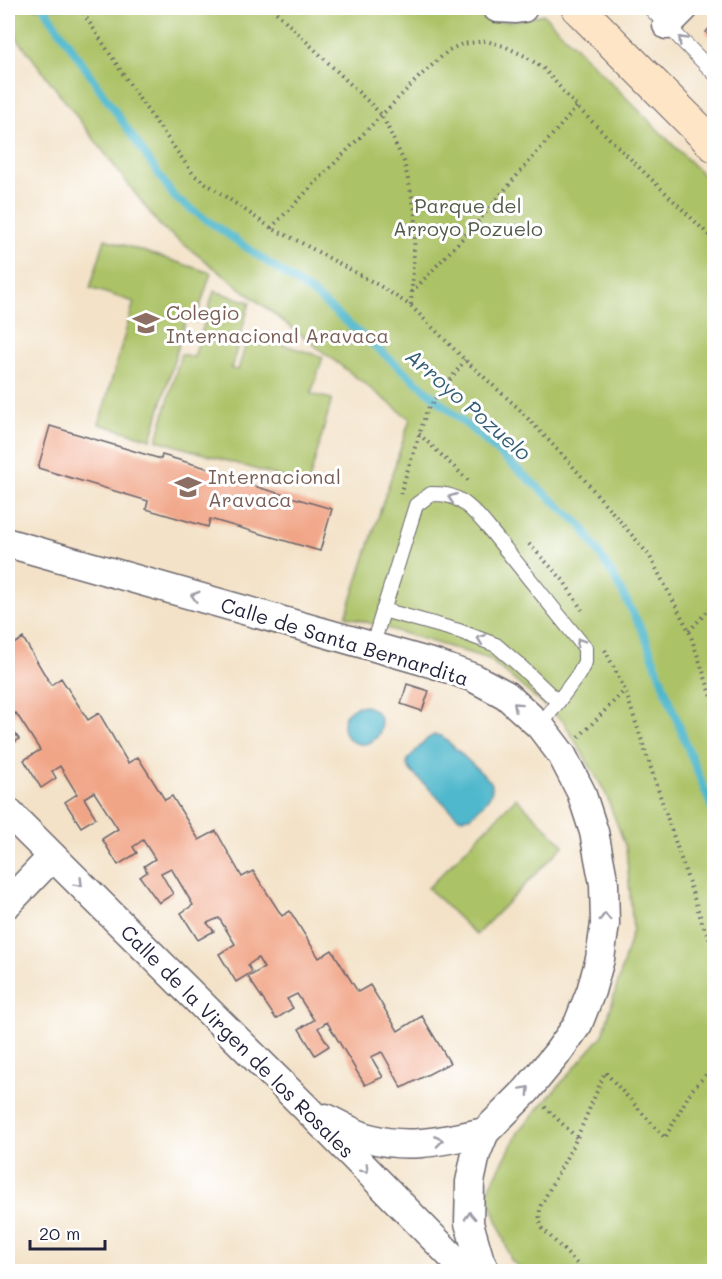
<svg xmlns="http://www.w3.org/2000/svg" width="722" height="1279" font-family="Mali,sans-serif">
<rect width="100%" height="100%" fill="#fff"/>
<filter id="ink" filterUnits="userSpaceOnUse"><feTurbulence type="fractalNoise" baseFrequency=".0167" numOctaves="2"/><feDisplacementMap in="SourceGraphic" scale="12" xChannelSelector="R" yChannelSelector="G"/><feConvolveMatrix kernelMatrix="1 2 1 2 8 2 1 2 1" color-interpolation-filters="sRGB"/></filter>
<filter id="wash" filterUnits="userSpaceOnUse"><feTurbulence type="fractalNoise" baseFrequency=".008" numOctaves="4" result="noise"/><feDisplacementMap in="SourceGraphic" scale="24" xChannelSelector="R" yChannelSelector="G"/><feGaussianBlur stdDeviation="1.35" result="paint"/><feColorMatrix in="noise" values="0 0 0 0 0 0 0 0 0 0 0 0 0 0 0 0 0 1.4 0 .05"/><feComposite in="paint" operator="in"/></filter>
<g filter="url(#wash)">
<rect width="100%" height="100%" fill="#f3e2c7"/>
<g fill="#acc266" stroke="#677250" stroke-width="1.5">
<path d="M8,8H461C488,26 513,23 543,14L714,186V1271H523L511,1260L487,1192L519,1131L603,1035L633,929L626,848L605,792L564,722L489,659L346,616L410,419L160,226L8,26Z"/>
<path d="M105,239L211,273L195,322L186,319L151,439L99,424L134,302L90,288Z"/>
<path d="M214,291L250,302L231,369L238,370L249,334L323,357L311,394L332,399L308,485L157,440L181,354L194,357Z"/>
<path d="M516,798L564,845L476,935L428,888Z"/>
</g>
<g fill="#4fb8cc" stroke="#386d84" stroke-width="1.5">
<circle cx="362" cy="725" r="19"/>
<path d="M434,735L442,736L491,782C497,796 479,807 470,817L459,818L411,771L407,765L408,759L427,739Z"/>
</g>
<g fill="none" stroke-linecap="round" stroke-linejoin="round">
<path stroke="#4fb8cc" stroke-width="8" d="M44,8L175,198L315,295L468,426L581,525L614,577L644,634L683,736L714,813"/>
</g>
<g id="blocks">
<g fill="#f1a587">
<path d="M714,23V41L706,32Z"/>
<path d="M50,426L161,459L162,455L224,473L223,477L332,509L320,551L210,519L208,527L146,509L148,501L38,468Z"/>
<path d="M23,638L51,685L61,678L88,720L99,713L128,763L138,757L165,800L172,796L199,840L216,831L242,877L253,871L282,916L290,911L319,958L332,950L358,992L370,985L398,1031L422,1016L450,1063L402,1088L382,1052L371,1057L383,1077L365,1085L327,1022L318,1028L329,1046L315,1055L299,1029L314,1020L297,994L287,999L293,1008L276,1019L248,977L264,968L258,958L248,965L252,972L236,982L219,954L235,944L219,918L207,923L214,931L198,940L181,913L193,905L171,868L161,873L173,894L159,903L140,877L147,872L144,866L155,859L143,840L133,847L137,853L118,865L102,839L118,829L94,792L84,798L96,818L81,827L65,802L77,794L60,766L52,771L56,778L41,788L24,760L40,750L16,713L8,720V641L11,646Z"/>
<path d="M407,684L429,691L422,711L401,704Z"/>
<path d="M8,723L19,739L8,747Z"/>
</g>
</g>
</g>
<g filter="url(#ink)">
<use href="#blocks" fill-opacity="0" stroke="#6b656c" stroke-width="1.5"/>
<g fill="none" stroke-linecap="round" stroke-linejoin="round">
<g stroke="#6b656c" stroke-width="16">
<g id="lane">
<path d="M650,8L714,73"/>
<path d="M383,610L459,631L496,645L518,664L558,702"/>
<path d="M372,647L416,505L431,494C435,494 441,494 446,495C464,498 480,517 491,531L585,648V662L578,675L540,726"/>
</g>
</g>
<g stroke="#6b656c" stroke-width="31">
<g id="street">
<path d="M497,8L516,9L523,8"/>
<path d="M667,25L684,8"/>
<path d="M8,543L438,665L474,678L506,695L540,726L562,755L581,792L594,832L604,884L605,924L600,959L591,991L578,1024L556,1055L527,1090L485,1132L476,1154L470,1182L469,1223L480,1261L486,1272"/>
<path d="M8,812L305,1107L467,1272"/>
<path d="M8,903L52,857"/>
<path d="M326,1118C340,1125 354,1134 369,1138C408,1150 446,1140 485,1132"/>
</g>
</g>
<g stroke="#6b656c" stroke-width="35">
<path id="secondary" d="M578,8L714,145"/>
</g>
<g stroke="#6b656c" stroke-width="4" stroke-dasharray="1.5 4.5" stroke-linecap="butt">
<path d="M80,8L140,100L194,175L271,228L298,241L380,286L411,306L465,360L517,407L570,463L649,555L689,631L714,703"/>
<path d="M272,8L382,115L404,162L416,215L411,305"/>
<path d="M271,228L420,76L449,50L462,44L486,41L504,46L525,56L544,69L577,107L714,240"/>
<path d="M412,292L475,225L520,172L577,107"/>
<path d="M419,434L470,482"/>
<path d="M400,494L427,410L465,360"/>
<path d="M529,544L563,580L582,610"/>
<path d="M689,631L714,604"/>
<path d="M605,650L625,690L703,925L714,948"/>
<path d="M579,737L625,690"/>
<path d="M545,1107L577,1138"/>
<path d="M585,1272L542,1228C539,1220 539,1214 541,1205L577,1138L605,1072L665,1138L691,1091L714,1066"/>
</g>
<use href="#lane" stroke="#fff" stroke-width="14"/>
<use href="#street" stroke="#fff" stroke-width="28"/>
<use href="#secondary" stroke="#fde5c5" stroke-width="33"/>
</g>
<defs><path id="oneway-chevron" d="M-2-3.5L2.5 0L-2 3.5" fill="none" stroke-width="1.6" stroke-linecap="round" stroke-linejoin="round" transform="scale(1.5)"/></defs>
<g stroke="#9c9ca7">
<use href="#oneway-chevron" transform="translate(682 40) rotate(-134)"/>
<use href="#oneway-chevron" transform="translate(452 498) rotate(-160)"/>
<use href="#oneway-chevron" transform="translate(195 596) rotate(-164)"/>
<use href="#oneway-chevron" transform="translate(481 639) rotate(-159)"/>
<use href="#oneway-chevron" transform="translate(580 642) rotate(-123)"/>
<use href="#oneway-chevron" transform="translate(517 706) rotate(-138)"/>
<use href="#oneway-chevron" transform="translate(79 883) rotate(45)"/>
<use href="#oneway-chevron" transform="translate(605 917) rotate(-90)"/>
<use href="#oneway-chevron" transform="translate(526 1090) rotate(-47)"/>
<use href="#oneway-chevron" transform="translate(439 1141) rotate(-9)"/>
<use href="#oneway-chevron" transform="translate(365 1169) rotate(45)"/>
<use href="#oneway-chevron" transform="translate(470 1216) rotate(-92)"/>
</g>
</g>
<defs>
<g id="school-bare" transform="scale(2.07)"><path d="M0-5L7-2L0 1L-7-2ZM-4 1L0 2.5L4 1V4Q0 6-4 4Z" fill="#8d6e63" stroke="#fff" stroke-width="2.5" paint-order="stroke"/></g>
</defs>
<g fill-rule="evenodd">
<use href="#school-bare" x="146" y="323"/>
<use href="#school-bare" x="188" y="487"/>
</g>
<g text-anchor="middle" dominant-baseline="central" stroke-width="6" stroke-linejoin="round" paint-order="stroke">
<g font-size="20" fill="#525a4a" stroke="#fff">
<text x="468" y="205">Parque del<tspan x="468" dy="23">Arroyo Pozuelo</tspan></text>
</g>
<g font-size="20" fill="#785e54" stroke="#fff" text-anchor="start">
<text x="166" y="312">Colegio<tspan x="166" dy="23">Internacional Aravaca</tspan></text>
<text x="208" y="476">Internacional<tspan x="208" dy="23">Aravaca</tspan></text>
</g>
<g font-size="20" fill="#22223b" stroke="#fff">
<text transform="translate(345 641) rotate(17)">Calle de Santa Bernardita</text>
<text transform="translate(238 1041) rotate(45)">Calle de la Virgen de los Rosales</text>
</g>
<g font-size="21" font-style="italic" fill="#345e75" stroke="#fff">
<text transform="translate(469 404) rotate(41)">Arroyo Pozuelo</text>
</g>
</g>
<rect width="722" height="1279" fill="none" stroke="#fff" stroke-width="30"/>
<path d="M30 1240v9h75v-9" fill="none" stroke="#22223b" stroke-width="3"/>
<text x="39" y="1240" font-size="18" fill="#22223b" stroke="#ffffff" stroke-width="4.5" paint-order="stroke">20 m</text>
</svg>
